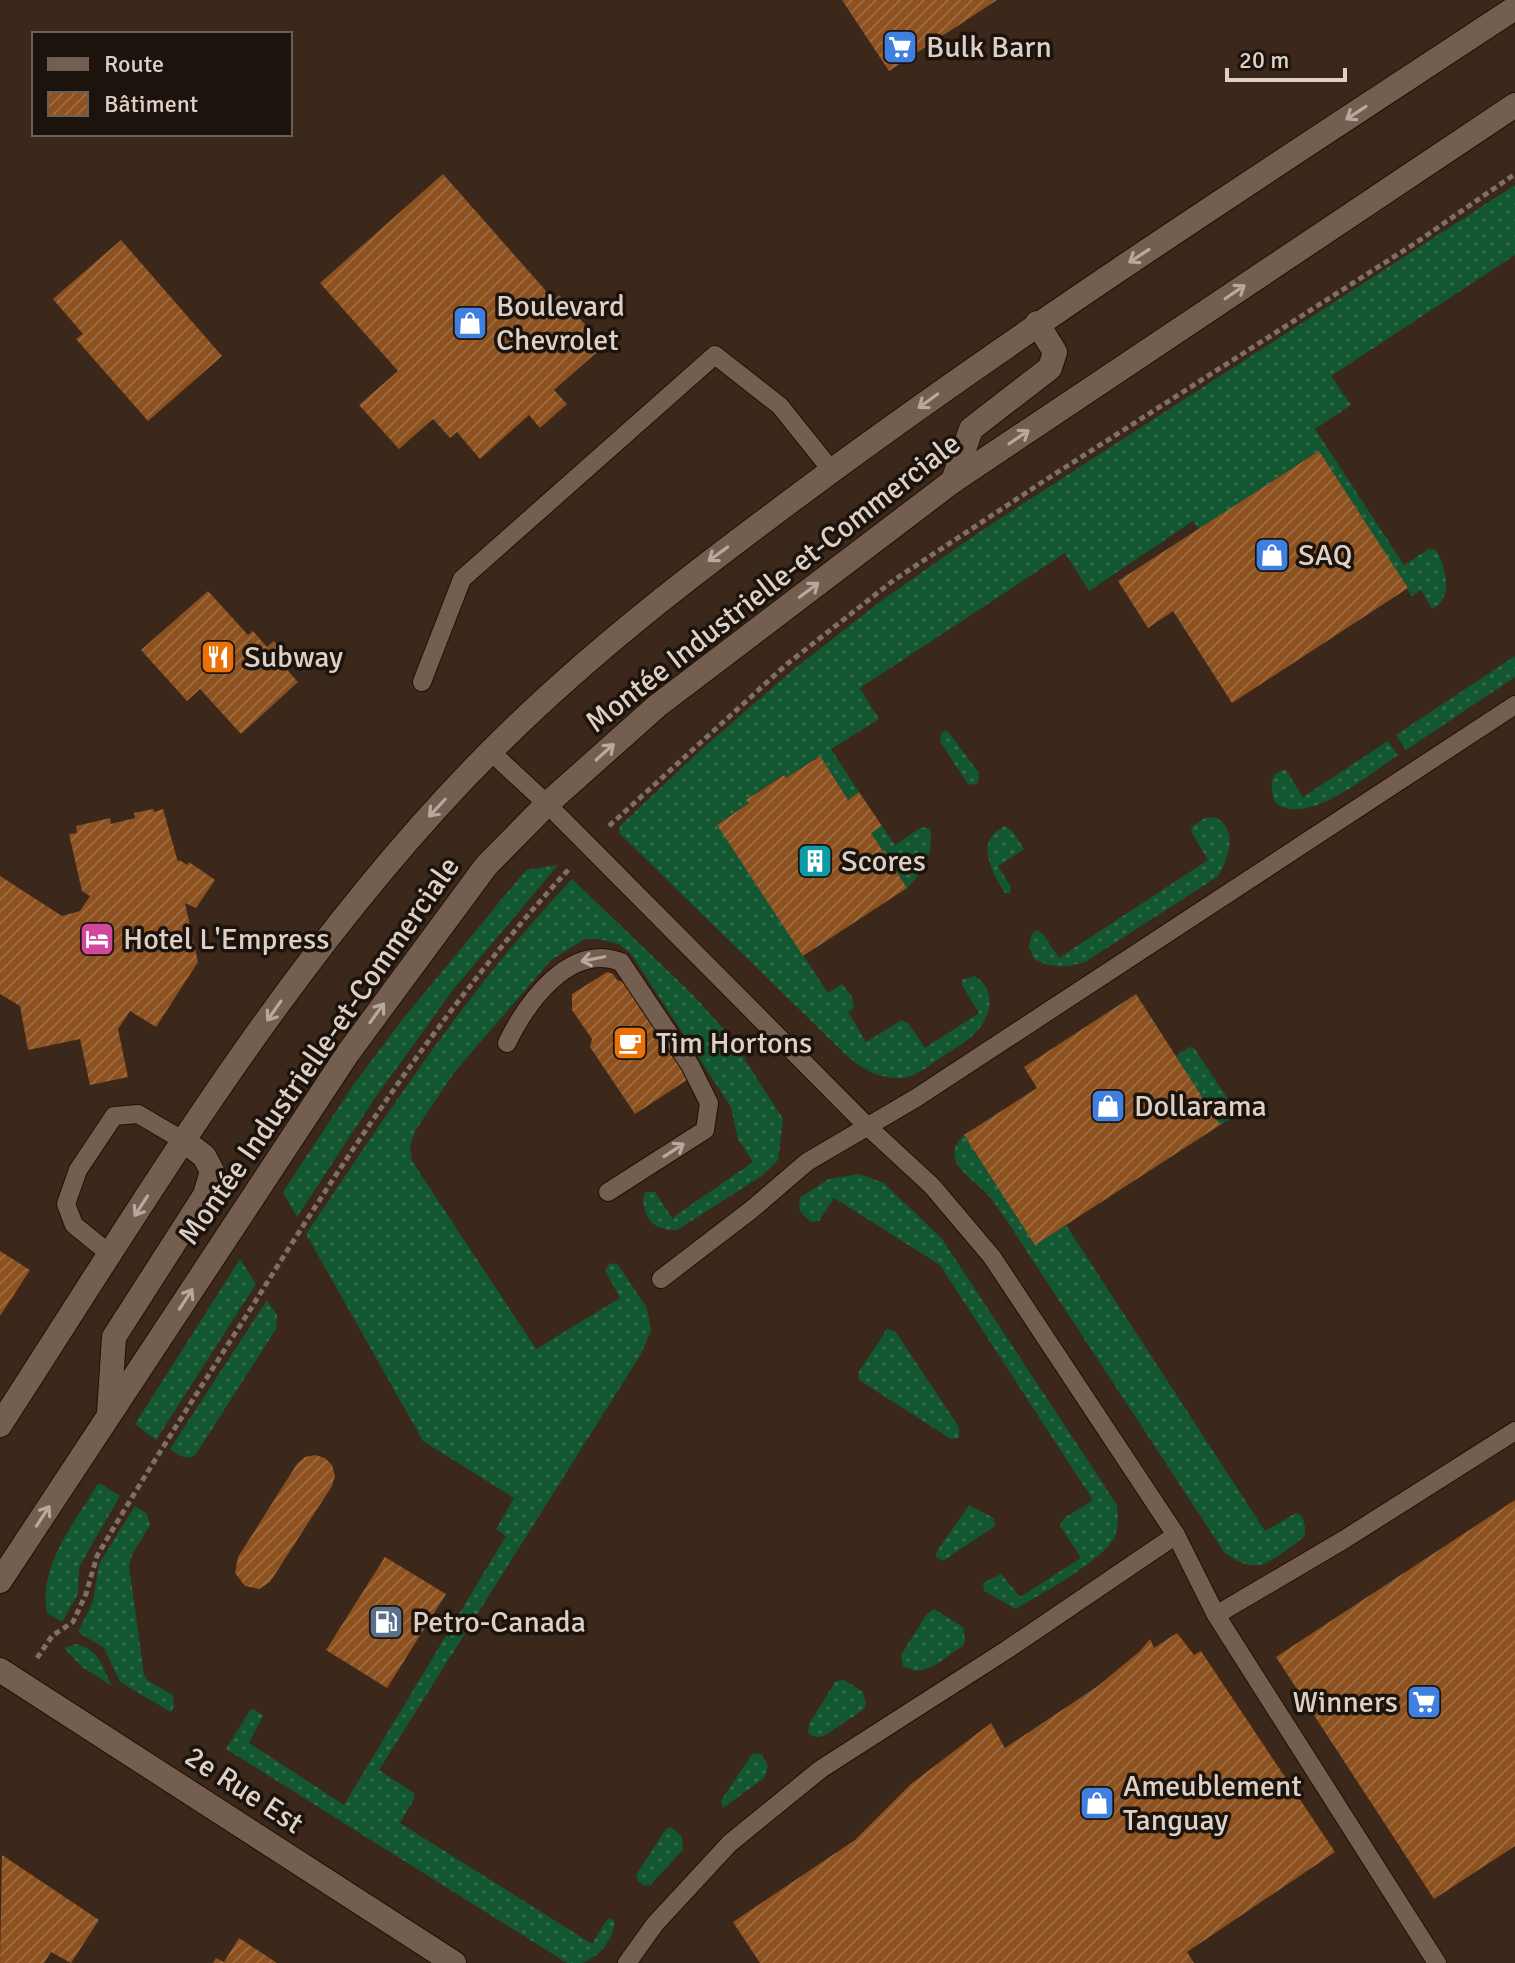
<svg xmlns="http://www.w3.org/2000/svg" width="1515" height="1963" font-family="Signika,sans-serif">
<defs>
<pattern id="grass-dots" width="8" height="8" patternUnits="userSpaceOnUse" patternTransform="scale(2)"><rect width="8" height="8" fill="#125632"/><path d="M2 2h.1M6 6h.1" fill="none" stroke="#346d4e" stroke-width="1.8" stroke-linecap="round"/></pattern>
<pattern id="building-hatch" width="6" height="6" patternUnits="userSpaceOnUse" patternTransform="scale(2)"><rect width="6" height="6" fill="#8c511f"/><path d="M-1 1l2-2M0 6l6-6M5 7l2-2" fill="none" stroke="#9c693e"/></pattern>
</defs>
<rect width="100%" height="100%" fill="#3b281a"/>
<g fill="url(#grass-dots)">
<path d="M1515,185V255L1331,376L1351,405L1315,429L1404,565L1429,549L1436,550C1446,567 1454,598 1432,609L1421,590L1412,596L1319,451L1199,529L1193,521L1089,591L1065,553L860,688L879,719L831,749L859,792L848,800L819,756L786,778L783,775L747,799L749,803L717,824L828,993L842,984L852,997L854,1008L848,1012L866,1042L902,1020L909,1024L925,1048L979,1013L962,985V980L974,976C997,988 992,1017 975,1033C966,1043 951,1050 940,1058C928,1066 916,1077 902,1078C878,1079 863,1069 846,1055L619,833L620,826L703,748L794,669L885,598L978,533Z"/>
<path d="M1515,656V677L1406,750L1396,735Z"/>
<path d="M947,730L979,773L978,783L971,785L967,783L940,741L942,732Z"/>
<path d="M1388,741L1398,755C1372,772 1304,831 1274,801C1271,787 1268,772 1286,770L1303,797Z"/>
<path d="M1214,817C1239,827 1229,860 1217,877L1085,962C1066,968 1051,968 1034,959L1029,947L1031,935L1036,930L1043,934L1059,958L1208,860L1192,833L1191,827L1205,818Z"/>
<path d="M882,826L895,845L922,827L930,829C934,853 924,872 907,888L871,833Z"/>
<path d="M1005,826L1013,832L1024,849L998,866L1011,887L1010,894L1005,893C992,872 973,841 1005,826Z"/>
<path d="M558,865L452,991L375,1098L297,1217L283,1192L354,1084L402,1020L526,870Z"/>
<path d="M572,879L693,995L729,1035L783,1119L778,1160L763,1175L677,1230C654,1231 644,1219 643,1197L646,1192H655L672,1218L753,1162L738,1139L731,1107L631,954L619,944L599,939H585L551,960L453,1074L415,1131L410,1146L412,1161L536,1349L620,1298L605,1270L610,1263L618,1265L647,1308L651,1330L641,1354L379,1770L414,1793V1799L400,1823L592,1944L606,1921L610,1918L614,1921C616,1937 598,1958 582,1963C577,1963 572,1963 567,1963L226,1749L250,1710L254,1709L263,1716L249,1743L344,1805L506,1536L496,1529L514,1498L423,1441L306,1234C389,1111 470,986 572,879Z"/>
<path d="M1189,1047L1194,1048L1235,1110L1234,1117L1220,1125L1176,1056Z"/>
<path d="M964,1135L1035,1244L1066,1225L1265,1531L1296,1513L1301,1515C1305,1523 1306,1529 1304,1537C1274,1558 1259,1580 1224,1552L1005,1218C1000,1211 995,1203 989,1196C973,1177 937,1162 964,1135Z"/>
<path d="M859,1174L884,1183L942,1239L1117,1505C1118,1516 1119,1526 1115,1536C1106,1559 1039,1595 1016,1609L984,1591L983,1583L1001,1574L1020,1597L1081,1558L1060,1526L1064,1518L1093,1500L940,1265L834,1198L819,1221L811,1222C801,1214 796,1209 801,1197L829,1179Z"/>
<path d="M240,1259L256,1284L156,1440L135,1424Z"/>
<path d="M267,1300L277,1315L276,1329L196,1454C186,1462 179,1455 170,1449Z"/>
<path d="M887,1329L895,1331L959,1427V1438L951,1439L859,1380L858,1373Z"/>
<path d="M101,1484L120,1496L79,1567L78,1594L62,1622L47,1613C38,1566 74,1524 97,1485Z"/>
<path d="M969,1505L994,1518L995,1526L943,1561L936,1557V1553Z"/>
<path d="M135,1506L147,1514L150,1525L132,1555L129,1566L144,1675L148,1681L173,1695L174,1706L171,1712L120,1682L104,1648L78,1632L93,1601L99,1564Z"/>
<path d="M934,1609L963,1627L965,1640L963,1646C944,1657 925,1680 903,1666L901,1655L927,1614Z"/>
<path d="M76,1644C100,1649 102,1667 112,1686L82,1667L64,1648Z"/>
<path d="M844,1680L863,1692L866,1704L864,1709L826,1735C819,1738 814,1738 808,1733L809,1724L836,1681Z"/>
<path d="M757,1753L762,1755L768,1766L764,1778L723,1808L721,1801L752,1754Z"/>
<path d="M671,1827L682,1836L683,1850L650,1885L645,1886L638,1881L636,1875L666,1829Z"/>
</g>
<g fill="url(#building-hatch)">
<path d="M842,0H997L889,71Z"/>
<path d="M443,174L554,300L559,295L604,346L554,390L567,404L540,428L529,415L480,459L457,432L450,438L433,419L399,449L359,405L398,371L320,283Z"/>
<path d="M121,240L222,356L148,421L76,339L83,334L53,299Z"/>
<path d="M1319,451L1408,588L1232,703L1173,611L1148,628L1118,581Z"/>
<path d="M208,591L248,635L253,631L267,647L274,641L294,664L288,671L298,682L241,734L200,689L187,701L141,650Z"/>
<path d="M820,756L848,800L859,792L882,826L871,833L907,888L803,956L717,825L749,803L746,800L784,775L786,778Z"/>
<path d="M153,809L154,812L163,809L178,862L179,860L188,865L189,862L215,880L196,908L185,903L198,962L156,1027L130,1011L118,1029L128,1077L90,1085L80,1039L28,1050L20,1006L0,994V876L62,916L80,911L90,896L82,891L69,834L77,833L76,826L110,818L111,824L135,818L134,813Z"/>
<path d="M607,972L613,974L617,980L630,984L690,1078L635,1114L590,1047L592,1039L572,1010V994Z"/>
<path d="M1136,994L1220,1125L1035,1245L964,1135L1037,1088L1024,1067Z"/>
<path d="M0,1251L30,1270L0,1316Z"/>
<path d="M315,1455L325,1458L332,1465L335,1476L332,1486L270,1582L259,1589L245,1586L235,1573L238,1557L297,1464L305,1457Z"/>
<path d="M1515,1500V1846L1434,1899L1276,1657Z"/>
<path d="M385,1557L446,1594L387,1688L326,1650Z"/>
<path d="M1177,1633L1194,1655L1201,1651L1335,1852L1187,1952L1194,1963H760L733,1922L855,1840L911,1784L991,1723L1005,1748L1098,1686L1140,1651L1150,1639L1154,1648Z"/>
<path d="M2,1855L99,1920L71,1963L51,1952L44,1963H0Z"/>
<path d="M239,1938L277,1963H213L216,1958L224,1962Z"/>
</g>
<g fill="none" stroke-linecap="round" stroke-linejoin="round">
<g stroke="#211004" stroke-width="20">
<g id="service">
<path d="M422,682L462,579L715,355L780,406L832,471"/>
<path d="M490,751L547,804L866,1125L932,1186L992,1257L1176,1535L1216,1615L1437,1963"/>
<path d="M507,1043C527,1002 570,942 621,962L690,1065L709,1103L705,1130L608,1192"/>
<path d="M110,1254L74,1225L66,1204L78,1170L114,1116L138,1114L184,1141"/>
<path d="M661,1279L751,1210L807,1162L916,1098L1515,705"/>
<path d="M1216,1615L1345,1539L1515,1431"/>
<path d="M627,1963L655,1924L730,1843L821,1769L1008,1649L1176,1535"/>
</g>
</g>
<g stroke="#211004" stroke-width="26">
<path id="tertiary" d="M0,1670L454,1963"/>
</g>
<g stroke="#211004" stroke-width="26">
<g id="secondary">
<path d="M953,481L971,429L1050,368L1055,352L1037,323"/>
<path d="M109,1414L114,1337L205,1195L212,1171L204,1156L184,1141"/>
<path d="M0,1425C150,1193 294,949 490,752C597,644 720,553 841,464C1060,304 1289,157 1515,8"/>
<path d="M0,1581L348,1053L486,866L547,804L657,706L953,481L1515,105"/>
</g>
</g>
<g stroke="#806f64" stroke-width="5" stroke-dasharray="6 4" stroke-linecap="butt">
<path d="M609,826L787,664L894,580L1047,479L1414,244L1515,174"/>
<path d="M37,1658L52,1636L73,1622L86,1594L97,1556C149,1467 205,1381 260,1294C353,1145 450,998 569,869"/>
</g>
<use href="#service" stroke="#745e4f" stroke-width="18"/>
<use href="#tertiary" stroke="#745e4f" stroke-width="24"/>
<use href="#secondary" stroke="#745e4f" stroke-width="24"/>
</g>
<defs><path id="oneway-shaft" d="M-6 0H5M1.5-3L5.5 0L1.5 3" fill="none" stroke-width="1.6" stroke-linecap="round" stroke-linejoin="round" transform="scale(2)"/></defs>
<g stroke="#b8a89d">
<use href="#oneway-shaft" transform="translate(1356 113) rotate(147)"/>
<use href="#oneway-shaft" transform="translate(1139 256) rotate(147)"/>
<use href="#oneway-shaft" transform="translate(1235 292) rotate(-34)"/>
<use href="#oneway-shaft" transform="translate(928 401) rotate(144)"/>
<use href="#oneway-shaft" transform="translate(1019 437) rotate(-34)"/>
<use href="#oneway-shaft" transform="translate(718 554) rotate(144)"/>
<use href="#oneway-shaft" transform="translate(809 590) rotate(-37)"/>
<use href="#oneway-shaft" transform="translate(605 752) rotate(-42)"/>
<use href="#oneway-shaft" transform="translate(437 808) rotate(133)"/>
<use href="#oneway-shaft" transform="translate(593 959) rotate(169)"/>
<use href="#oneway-shaft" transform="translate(274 1011) rotate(125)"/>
<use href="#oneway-shaft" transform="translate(377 1013) rotate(-54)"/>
<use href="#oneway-shaft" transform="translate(674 1150) rotate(-33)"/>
<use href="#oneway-shaft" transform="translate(141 1206) rotate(123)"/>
<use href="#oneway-shaft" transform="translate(186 1299) rotate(-57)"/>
<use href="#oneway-shaft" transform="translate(43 1516) rotate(-57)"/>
</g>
<defs>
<g id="supermarket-square" transform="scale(1.8)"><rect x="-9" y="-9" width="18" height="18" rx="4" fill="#3f7fe0" stroke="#1c130d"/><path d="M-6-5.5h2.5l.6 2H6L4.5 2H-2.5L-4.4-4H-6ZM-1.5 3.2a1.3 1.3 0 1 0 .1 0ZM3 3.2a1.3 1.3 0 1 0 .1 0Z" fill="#fff"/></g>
<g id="shop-square" transform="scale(1.8)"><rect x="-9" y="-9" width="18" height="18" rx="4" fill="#3f7fe0" stroke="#1c130d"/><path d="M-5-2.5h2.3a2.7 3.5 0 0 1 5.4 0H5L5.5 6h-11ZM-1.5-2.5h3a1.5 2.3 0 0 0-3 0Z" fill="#fff"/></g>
<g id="restaurant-square" transform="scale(1.8)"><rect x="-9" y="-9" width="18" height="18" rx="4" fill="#e8710a" stroke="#1c130d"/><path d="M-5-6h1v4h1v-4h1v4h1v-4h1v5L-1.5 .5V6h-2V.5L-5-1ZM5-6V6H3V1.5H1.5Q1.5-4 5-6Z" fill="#fff"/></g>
<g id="building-square" transform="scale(1.8)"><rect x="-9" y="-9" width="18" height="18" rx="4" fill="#0f9aa8" stroke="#1c130d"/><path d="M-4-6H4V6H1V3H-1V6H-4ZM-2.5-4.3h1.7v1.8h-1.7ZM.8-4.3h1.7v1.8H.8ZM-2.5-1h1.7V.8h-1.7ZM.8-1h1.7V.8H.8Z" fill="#fff"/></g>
<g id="hotel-square" transform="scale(1.8)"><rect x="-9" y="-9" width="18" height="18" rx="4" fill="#d1479c" stroke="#1c130d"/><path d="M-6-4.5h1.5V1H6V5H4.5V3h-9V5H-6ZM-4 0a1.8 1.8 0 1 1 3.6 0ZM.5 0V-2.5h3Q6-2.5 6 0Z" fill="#fff"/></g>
<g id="cafe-square" transform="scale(1.8)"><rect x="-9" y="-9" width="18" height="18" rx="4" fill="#e8710a" stroke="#1c130d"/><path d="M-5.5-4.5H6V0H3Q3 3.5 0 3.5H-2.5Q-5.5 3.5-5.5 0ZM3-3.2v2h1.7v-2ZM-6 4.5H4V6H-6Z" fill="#fff"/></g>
<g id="fuel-square" transform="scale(1.8)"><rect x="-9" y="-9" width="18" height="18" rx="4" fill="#5c6f8a" stroke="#1c130d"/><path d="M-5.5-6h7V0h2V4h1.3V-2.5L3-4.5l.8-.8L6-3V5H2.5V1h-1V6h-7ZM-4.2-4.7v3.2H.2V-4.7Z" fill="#fff"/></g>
</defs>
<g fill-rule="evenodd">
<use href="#supermarket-square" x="900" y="47"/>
<use href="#shop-square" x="470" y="323"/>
<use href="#shop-square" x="1272" y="555"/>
<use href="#restaurant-square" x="218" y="657"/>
<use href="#building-square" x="815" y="861"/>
<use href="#hotel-square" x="97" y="939"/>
<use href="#cafe-square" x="630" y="1043"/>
<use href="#shop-square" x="1108" y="1106"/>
<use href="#fuel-square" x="386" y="1622"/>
<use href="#supermarket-square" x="1424" y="1702"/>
<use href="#shop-square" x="1097" y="1803"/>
</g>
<g text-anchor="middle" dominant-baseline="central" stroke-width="7" stroke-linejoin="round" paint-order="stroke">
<g font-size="30" fill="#ddd0c7" stroke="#1c130d" text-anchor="start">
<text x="926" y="47">Bulk Barn</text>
<text x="496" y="306">Boulevard<tspan x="496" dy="34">Chevrolet</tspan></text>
<text x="1298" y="555">SAQ</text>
<text x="244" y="657">Subway</text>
<text x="841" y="861">Scores</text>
<text x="123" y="939">Hotel L'Empress</text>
<text x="656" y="1043">Tim Hortons</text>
<text x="1134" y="1106">Dollarama</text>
<text x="412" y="1622">Petro-Canada</text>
<text x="1398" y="1702" text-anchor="end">Winners</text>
<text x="1123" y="1786">Ameublement<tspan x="1123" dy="34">Tanguay</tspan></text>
</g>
<g font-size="30" fill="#ddd0c7" stroke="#1c130d">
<text transform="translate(773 583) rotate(-38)">Montée Industrielle-et-Commerciale</text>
<text transform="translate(319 1051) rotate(-55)">Montée Industrielle-et-Commerciale</text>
<text transform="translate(244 1790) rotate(33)">2e Rue Est</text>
</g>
</g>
<rect x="32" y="32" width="260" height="104" fill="#1c130d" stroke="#695f57" stroke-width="2"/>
<rect x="48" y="58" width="40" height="12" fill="#745e4f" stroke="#695f57" stroke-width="2"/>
<text x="104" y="72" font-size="24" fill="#ddd0c7">Route</text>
<rect x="48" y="92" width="40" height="24" fill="url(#building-hatch)" stroke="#695f57" stroke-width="2"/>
<text x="104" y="112" font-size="24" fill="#ddd0c7">Bâtiment</text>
<path d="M1227 68v12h118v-12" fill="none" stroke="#ddd0c7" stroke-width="4"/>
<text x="1239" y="68" font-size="24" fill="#ddd0c7" stroke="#1c130d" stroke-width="6" paint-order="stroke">20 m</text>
</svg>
